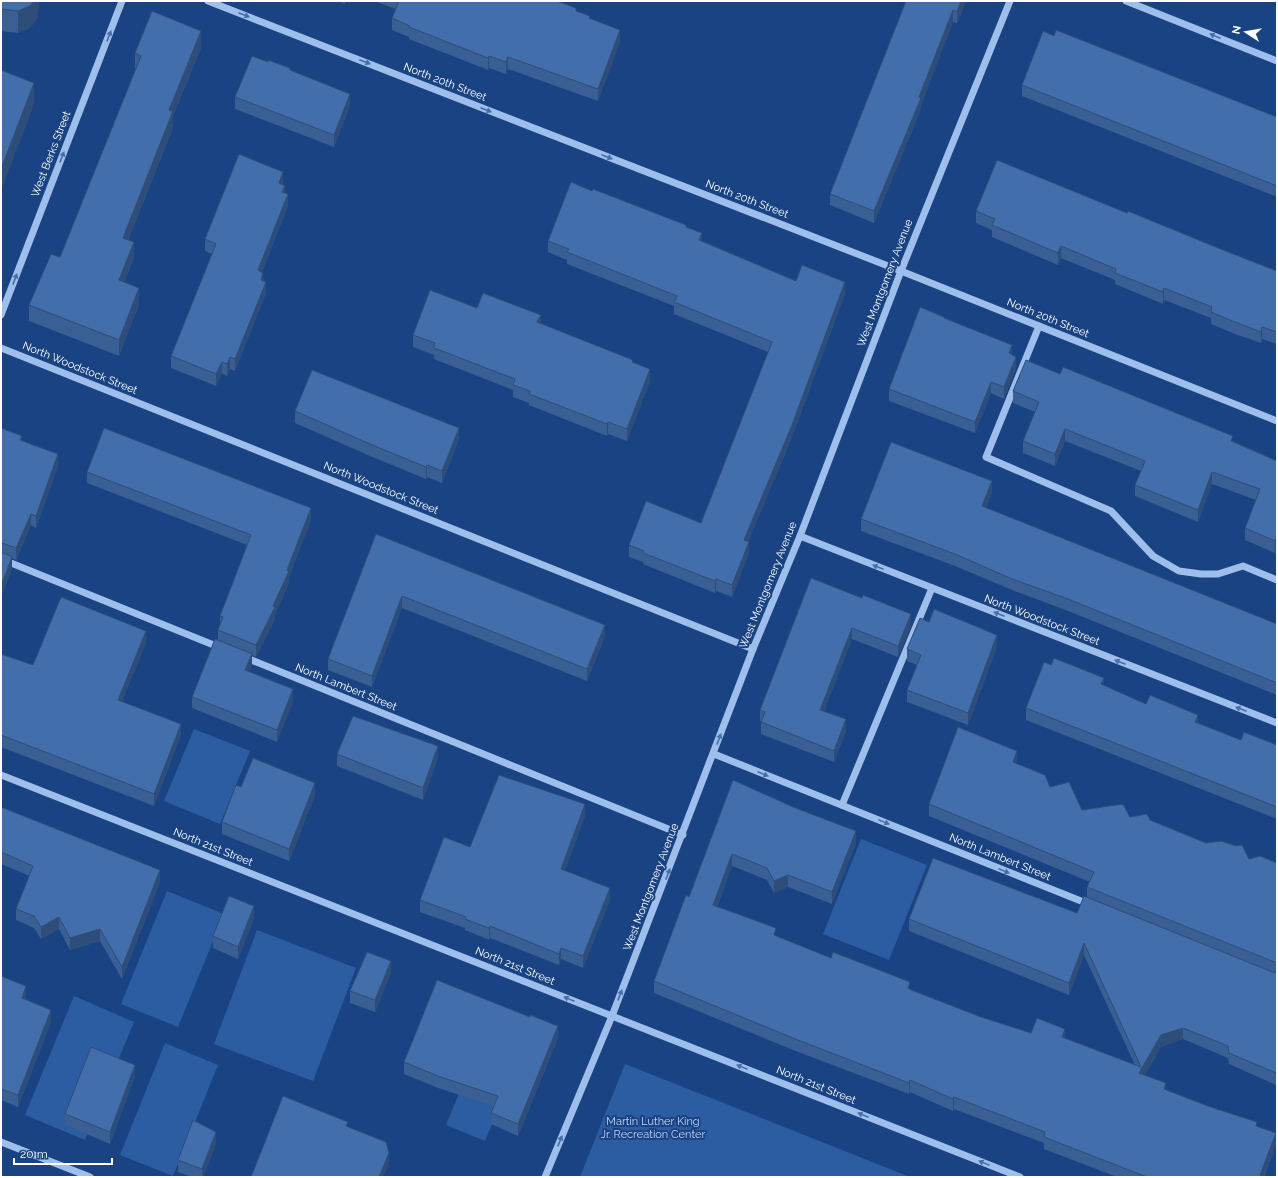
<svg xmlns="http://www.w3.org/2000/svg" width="1278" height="1178" font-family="Raleway,sans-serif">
<rect width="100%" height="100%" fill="#194383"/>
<g fill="#2c5da2">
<path d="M194,729L250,751L220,824L164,801Z"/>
<path d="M861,839L927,865L889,960L823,934Z"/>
<path d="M167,891L224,914L178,1027L121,1004Z"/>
<path d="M257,930L356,968L313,1081L214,1044Z"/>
<path d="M74,996L134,1022L85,1140L25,1115Z"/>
<path d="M490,1018L529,1034L485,1141L446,1125Z"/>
<path d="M165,1043L218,1065L173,1176L120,1155Z"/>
<path d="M625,1064L910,1177H580Z"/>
</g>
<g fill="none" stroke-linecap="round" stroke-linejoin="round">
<g stroke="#9ebeeb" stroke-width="7">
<path d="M208,1L901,271L1277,421"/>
<path d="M1126,1L1277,61"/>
<path d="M1,315L122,1"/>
<path d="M1039,326L986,457L1111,511L1153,556L1179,571L1201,574H1218L1243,566L1277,580"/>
<path d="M1,348L753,649"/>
<path d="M800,536L1277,723"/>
<path d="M1,559L221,648"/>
<path d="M244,657L683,835"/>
<path d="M714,754L1091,905"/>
<path d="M1,775L1020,1177"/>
<path d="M842,805L932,588"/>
<path d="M1,1142L90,1177"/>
<path d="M545,1177L612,1016L753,649L800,536L901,271L1010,1"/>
</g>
</g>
<g fill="#395f94">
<path d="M1,1H39V6L37,19L30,28L18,33L1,31Z"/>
<path d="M337,1H346L345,4Z"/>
<path d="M374,1H557L590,19L620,42L598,101L508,69L506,74L489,68L488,70L409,39V37L392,30V18L396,9Z"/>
<path d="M901,1H966L957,23L953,22L921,105V109L874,223L830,205V194L906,3Z"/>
<path d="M201,48L173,116V128L128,240L134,258L124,282L139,304L119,356L29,321V305L60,257L136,70H135V53Z"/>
<path d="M290,70L350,106L334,147L235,109V97Z"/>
<path d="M1022,85L1277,117V197L1022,96Z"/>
<path d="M283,184V185L288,206L262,272L266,293L235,371L230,369L227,376L222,373L216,386L171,368V356L212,254L205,251V239Z"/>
<path d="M976,211L1127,213L1277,271V344L1262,339L1261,343L1235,334L1211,324V318L1164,300L1163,304L1115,284V280L1061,258L1058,265L992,237V230L976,223Z"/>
<path d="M686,227L702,241L796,281L845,294L792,437L748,542L749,553L732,597L716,591L715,593L643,564V562L629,557V545L701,523L768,352L674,314V306L567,264V260L548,252V241Z"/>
<path d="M477,308L541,323L633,362L650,381L627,441L608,434L607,436L529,405V403L513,397V390L434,359V355L413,347V335Z"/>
<path d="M944,319L1012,355L1016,368L1004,399L991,393L975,433L889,401V389Z"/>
<path d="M1060,374L1233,441L1277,461V549L1275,553L1245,540V528L1256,500L1212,484L1198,522L1135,496V485L1141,471L1065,441L1055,466L1023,453V441L1035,412L1013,403V391Z"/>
<path d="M295,411L459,439L442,483L427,477L426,479L370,456L295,423Z"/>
<path d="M1,428L22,440L58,466L36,528L31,525L16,560L12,558V569L1,597Z"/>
<path d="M87,472L311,520L289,577V583L275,615V619L256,657L252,655V666L249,672L293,701L277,742L192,708V697L218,641V630L220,627V616L247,545L87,483Z"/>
<path d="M992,492L986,508L1277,624V695L1068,611L1012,590L955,566L861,531V519Z"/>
<path d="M376,534L605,636L587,681L402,608L372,687L328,670V659Z"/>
<path d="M811,578L911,626L898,657L852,639L824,711L846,731L834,762L761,734V722L760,721V710Z"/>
<path d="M929,622L997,647L968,725L907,702V690L917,665L907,661V649Z"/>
<path d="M146,643L122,701L181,735L154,806L1,747V654L33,665Z"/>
<path d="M1104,686L1146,704L1198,723L1241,740L1277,745V819L1026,720V708Z"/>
<path d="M337,754L438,758L423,800L337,766Z"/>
<path d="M1017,763V764L1050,787L1082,810L1150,820L1206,843L1249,859L1277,863V1084L1276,1085L1229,1064L1228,1058L1183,1039L1161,1047L1145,1075L1166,1090L1257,1126L1276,1145L1264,1177H1265H1117L1044,1149V1143L954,1109L953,1111L910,1092L909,1094L793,1050L654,993V981L689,897L733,780L793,807L856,843L832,904L788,887L774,893L767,880L732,866L717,907L776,936L910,989L981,1017L1031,1033L1065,1039L1135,1065L1084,955L1069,995L909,931V919L1077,913L1087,898V887L1090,882L929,816V804Z"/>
<path d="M241,787L315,795L289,861L222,834V822Z"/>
<path d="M1,807L160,882L122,979L100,941L70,950L59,929L41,939L34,928L16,920V909L30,876L1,864Z"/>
<path d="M585,816L565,870L610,900L583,968L561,959L559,965L490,938L489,940L465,930V928L420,912V900L470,847Z"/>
<path d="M254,918L238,959L213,948V936Z"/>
<path d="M391,973L375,1012L350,1003V991Z"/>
<path d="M1,976L26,998V1000L51,1022L18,1107L1,1100Z"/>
<path d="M558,1038L518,1136L491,1124V1113L493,1106L438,1088L404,1074V1062Z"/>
<path d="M135,1076L110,1144L65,1125V1114Z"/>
<path d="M216,1144L203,1177H192L178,1172V1160Z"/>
</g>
<g fill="#2e4d78">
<path d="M34,1H39V6L37,19L30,28L18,33V11Z"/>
<path d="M961,1H966L957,23V12Z"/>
<path d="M953,10V22L921,105V109L874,223V211Z"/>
<path d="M620,30V42L598,101V89Z"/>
<path d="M201,31V48L173,116V128L123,254V238L169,110Z"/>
<path d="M489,56V68L488,70V58Z"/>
<path d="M508,57V69L506,74V62Z"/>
<path d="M34,83V105L1,191V169Z"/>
<path d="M350,94V106L334,147V135Z"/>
<path d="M283,172V184L279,195V183Z"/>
<path d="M285,186V197L282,192Z"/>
<path d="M288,194V206L258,282V270Z"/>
<path d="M702,233V245L699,240Z"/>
<path d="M134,242V258L119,296V280Z"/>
<path d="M1061,246V258L1058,265V253Z"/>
<path d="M263,273V284L261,280Z"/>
<path d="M266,282V293L235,371V359Z"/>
<path d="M845,282V294L792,437L744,552V540Z"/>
<path d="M139,288V304L119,356V340Z"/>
<path d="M1164,288V300L1163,304V292Z"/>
<path d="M541,315V327L537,322Z"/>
<path d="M1262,327V339L1261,343V332Z"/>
<path d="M1012,345V357L1009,353Z"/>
<path d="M230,357V369L227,376V364Z"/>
<path d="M1016,357V368L1004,399V387Z"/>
<path d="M222,362V373L216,386V374Z"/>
<path d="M650,369V381L627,441V429Z"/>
<path d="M991,382V393L975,433V422Z"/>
<path d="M608,422V434L607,436V424Z"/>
<path d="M459,428V439L442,483V471Z"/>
<path d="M1065,429V441L1055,466V454Z"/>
<path d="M58,454V466L36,528V516Z"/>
<path d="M427,465V477L426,479V467Z"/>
<path d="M1212,472V484L1198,522V510Z"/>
<path d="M992,481V492L982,518V506Z"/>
<path d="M311,508V520L289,577V583L275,615V619L256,657V645L273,606Z"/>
<path d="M31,514V525L16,560V548Z"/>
<path d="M1277,537V549L1275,553V541Z"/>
<path d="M749,542V553L732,597V585Z"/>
<path d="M1,543H2V554L1,555Z"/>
<path d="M12,557V569L1,597V586Z"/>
<path d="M716,579V591L715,593V581Z"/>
<path d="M402,596V608L372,687V676Z"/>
<path d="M911,614V626L898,657V646Z"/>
<path d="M605,625V636L587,681V669Z"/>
<path d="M852,628V639L820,721V710Z"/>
<path d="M146,631V643L118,711V700Z"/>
<path d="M997,635V647L968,725V713Z"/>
<path d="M252,654V666L245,682V670Z"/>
<path d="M1104,678V689L1101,684Z"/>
<path d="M293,689V701L277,742V730Z"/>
<path d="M1198,715V727L1195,722Z"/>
<path d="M846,719V731L834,762V751Z"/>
<path d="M181,724V735L154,806V794Z"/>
<path d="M438,746V758L423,800V788Z"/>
<path d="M1017,751V763L1013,774V762Z"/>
<path d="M315,783V795L289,861V849Z"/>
<path d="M585,804V816L561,881V869Z"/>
<path d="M856,831V843L832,904V892Z"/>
<path d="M732,854V866L713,917V905Z"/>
<path d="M160,870V882L122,979V967Z"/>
<path d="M788,875V887L774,893V881Z"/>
<path d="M610,888V900L583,968V956Z"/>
<path d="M254,906V918L238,959V947Z"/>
<path d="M59,917V929L41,939V927Z"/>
<path d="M490,926V938L489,940V928Z"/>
<path d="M100,929V941L70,950V938Z"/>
<path d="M1084,943V955L1069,995V983Z"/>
<path d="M561,948V959L559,965V954Z"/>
<path d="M391,961V973L375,1012V1000Z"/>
<path d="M26,986V998L22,1010V998Z"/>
<path d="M51,1010V1022L18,1107V1095Z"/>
<path d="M558,1026V1038L518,1136V1124Z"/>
<path d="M1183,1028V1039L1161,1047L1139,1085V1073L1161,1035Z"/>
<path d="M1065,1029V1041L1062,1037Z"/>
<path d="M135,1065V1076L110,1144V1132Z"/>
<path d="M1276,1073H1277V1084L1276,1085Z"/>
<path d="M910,1080V1092L909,1094V1083Z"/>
<path d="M1166,1083V1094L1164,1089Z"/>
<path d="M954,1097V1109L953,1111V1099Z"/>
<path d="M216,1132V1144L203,1177H202V1169Z"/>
<path d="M1276,1133V1145L1263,1177L1260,1175Z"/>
<path d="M389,1153V1165L383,1177H379Z"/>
</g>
<g fill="#426eac" stroke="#2e4d78">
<path d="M1,1H34L30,6L18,11L1,9Z"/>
<path d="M399,1H557L576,8V11L590,16L589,18L620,30L598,89L508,57L506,62L489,56L488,58L409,27L410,26L392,18Z"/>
<path d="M906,1H961L957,12L953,10L919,97L921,98L874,211L830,194Z"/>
<path d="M152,11L201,31L169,110L173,111L123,238L134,242L119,280L139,288L119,340L29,305L51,254L60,257L141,56L135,53Z"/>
<path d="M1056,30L1277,117V186L1022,85L1043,31L1054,36Z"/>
<path d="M252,56L268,62V60L290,68V70L350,94L334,135L235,97Z"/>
<path d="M1,70L34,83L1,169Z"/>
<path d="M239,154L283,172L279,183L285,186L282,192L288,194L258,270L263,273L261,280L266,282L235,359L230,357L227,364L222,362L216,374L171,356L216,244L205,239Z"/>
<path d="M997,160L1127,213L1128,211L1223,250L1277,271V332L1262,327L1261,332L1235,322L1211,312L1212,307L1164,288L1163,292L1115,273L1116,269L1061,246L1058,253L992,225L995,219L976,211Z"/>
<path d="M571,182L592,191L593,189L686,225V227L702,233L699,240L796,281L802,265L845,282L792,425L744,540L749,542L732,585L716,579L715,581L643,553L644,551L629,545L646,501L701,523L772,342L674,302L677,296L567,252L569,249L548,241Z"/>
<path d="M430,290L477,308L483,293L541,315L537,322L633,360L632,362L650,369L627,429L608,422L607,424L529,394L530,391L513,385L515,379L434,348L435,343L413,335Z"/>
<path d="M920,307L944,317V318L1012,345L1009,353L1016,357L1004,387L991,382L975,422L889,389Z"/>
<path d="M1026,360L1060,374L1063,367L1233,436L1231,441L1277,461V537L1275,541L1245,528L1260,489L1212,472L1198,510L1135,485L1145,461L1065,429L1055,454L1023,441L1039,402L1013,391Z"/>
<path d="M312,370L459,428L442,471L427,465L426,467L370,444L295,411Z"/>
<path d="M1,428L22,436L20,440L58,454L36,516L31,514L16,548L2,543H1Z"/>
<path d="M104,428L311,508L287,570L289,571L273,606L275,607L256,645L218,630L223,617L220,616L251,535L87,472Z"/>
<path d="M891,442L992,481L982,506L1277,624V683L1068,599L1012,579L955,554L861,519Z"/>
<path d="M376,534L605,625L587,669L402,596L372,676L328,659Z"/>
<path d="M1,552L12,557L1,586Z"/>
<path d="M811,578L862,598L863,595L911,614L898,646L852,628L820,710L846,719L834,751L761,722L765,712L760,710Z"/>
<path d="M61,597L146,631L118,700L181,724L154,794L1,735V654L33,665Z"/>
<path d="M934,609L997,635L968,713L907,690L921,655L907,649L920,618L929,622Z"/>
<path d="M215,639L252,654L245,670L293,689L277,730L192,697Z"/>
<path d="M1054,658L1104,678L1101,684L1146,704L1150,695L1198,715L1195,722L1241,740L1244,732L1277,745V807L1026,708L1044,662L1051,665Z"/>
<path d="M353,716L438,746L423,788L337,754Z"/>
<path d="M958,727L1017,751L1013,762L1045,775L1050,787L1069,782L1082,810L1123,804L1130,817L1147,814L1150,820L1206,843L1221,841L1236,846L1242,845L1249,859L1260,856L1277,863V963L1087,887L1094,872L929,804Z"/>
<path d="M253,758L315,783L289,849L222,822L236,785L241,787Z"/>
<path d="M499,775L585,804L561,869L610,888L583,956L561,948L559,954L490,926L489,928L465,919L466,917L420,900L444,837L470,847Z"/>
<path d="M733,780L793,807L856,831L832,892L788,875L774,881L767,868L732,854L713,905L776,928L774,935L831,958L833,952L910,982L908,988L911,990L981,1017L1031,1033L1037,1018L1065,1029L1062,1037L1141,1067L1084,943L1069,983L909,919L933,858L1077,913L1084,896L1275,973L1277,972V1073H1276L1229,1053L1228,1046L1183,1028L1161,1035L1139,1073L1166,1083L1164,1089L1208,1106L1257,1122L1256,1126L1276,1133L1260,1175L1265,1177H1147L1044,1137L1045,1132L954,1097L953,1099L910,1080L909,1083L793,1038L654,981L686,895L689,897Z"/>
<path d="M1,807L160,870L122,967L100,929L70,938L59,917L41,927L34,916L16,909L33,866L1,852Z"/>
<path d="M229,896L254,906L238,947L213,936Z"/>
<path d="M367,952L391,961L375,1000L350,991Z"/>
<path d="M1,976L26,986L22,998L51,1010L18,1095L1,1089Z"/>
<path d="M437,980L530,1017V1015L558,1026L518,1124L491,1113L498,1096L438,1076L404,1062Z"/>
<path d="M91,1047L135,1065L110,1132L65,1114Z"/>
<path d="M283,1096L348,1122L346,1126L386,1142L389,1153L379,1177H251Z"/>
<path d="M193,1120L216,1132L202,1169L178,1160Z"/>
</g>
<defs><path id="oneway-solid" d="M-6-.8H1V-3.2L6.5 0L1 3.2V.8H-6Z"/></defs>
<g fill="#486ea7">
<use href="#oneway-solid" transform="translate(244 15) rotate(21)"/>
<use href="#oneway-solid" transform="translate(109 36) rotate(-69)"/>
<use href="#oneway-solid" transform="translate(1215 36) rotate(-158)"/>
<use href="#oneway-solid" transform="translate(365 62) rotate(21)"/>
<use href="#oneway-solid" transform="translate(486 110) rotate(21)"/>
<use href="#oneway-solid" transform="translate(62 157) rotate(-69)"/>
<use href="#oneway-solid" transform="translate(607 157) rotate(21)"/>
<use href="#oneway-solid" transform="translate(15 279) rotate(-69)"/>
<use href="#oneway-solid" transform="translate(878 567) rotate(-159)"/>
<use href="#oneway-solid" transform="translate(999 614) rotate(-159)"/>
<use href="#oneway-solid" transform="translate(1120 662) rotate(-159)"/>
<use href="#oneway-solid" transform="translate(1241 709) rotate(-159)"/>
<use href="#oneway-solid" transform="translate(719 739) rotate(-70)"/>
<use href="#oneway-solid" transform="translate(763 774) rotate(22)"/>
<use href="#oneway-solid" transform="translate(884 822) rotate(22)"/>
<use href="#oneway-solid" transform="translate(1004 871) rotate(22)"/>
<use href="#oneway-solid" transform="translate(668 874) rotate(-69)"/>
<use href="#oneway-solid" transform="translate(620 995) rotate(-69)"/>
<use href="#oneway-solid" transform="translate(569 999) rotate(-158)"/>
<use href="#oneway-solid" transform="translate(742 1067) rotate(-158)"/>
<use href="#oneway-solid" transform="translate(863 1115) rotate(-158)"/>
<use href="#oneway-solid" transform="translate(560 1141) rotate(-68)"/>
<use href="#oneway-solid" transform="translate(984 1163) rotate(-158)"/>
</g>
<g text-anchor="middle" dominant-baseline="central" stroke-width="4" stroke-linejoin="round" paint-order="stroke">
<g font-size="11" fill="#fff" stroke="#194383">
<text transform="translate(445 82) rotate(21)">North 20th Street</text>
<text transform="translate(51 154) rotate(-69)">West Berks Street</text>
<text transform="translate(747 199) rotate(21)">North 20th Street</text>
<text transform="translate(885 283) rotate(-69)">West Montgomery Avenue</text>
<text transform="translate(1048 318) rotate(22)">North 20th Street</text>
<text transform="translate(80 368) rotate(22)">North Woodstock Street</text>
<text transform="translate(381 488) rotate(22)">North Woodstock Street</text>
<text transform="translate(768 585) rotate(-68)">West Montgomery Avenue</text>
<text transform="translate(1042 620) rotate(21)">North Woodstock Street</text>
<text transform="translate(346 687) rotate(22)">North Lambert Street</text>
<text transform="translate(213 847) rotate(22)">North 21st Street</text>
<text transform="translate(1000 857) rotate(22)">North Lambert Street</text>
<text transform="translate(651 887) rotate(-69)">West Montgomery Avenue</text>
<text transform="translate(515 966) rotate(22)">North 21st Street</text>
<text transform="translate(816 1085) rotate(22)">North 21st Street</text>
</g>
<g font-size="11" fill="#c3d9f8" stroke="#194383">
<text x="653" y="1121">Martin Luther King<tspan x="653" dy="13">Jr. Recreation Center</tspan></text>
</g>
</g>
<rect width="1278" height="1178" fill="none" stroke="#ffffff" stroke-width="4"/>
<g transform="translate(1246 32) rotate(282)" stroke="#194383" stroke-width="3" paint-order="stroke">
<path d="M0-3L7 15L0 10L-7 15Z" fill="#ffffff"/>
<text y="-6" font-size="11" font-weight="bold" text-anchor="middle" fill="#ffffff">N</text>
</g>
<path d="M14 1158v6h98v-6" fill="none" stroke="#ffffff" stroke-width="2"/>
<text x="20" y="1158" font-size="12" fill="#ffffff" stroke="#194383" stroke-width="3" paint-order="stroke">20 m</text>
</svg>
